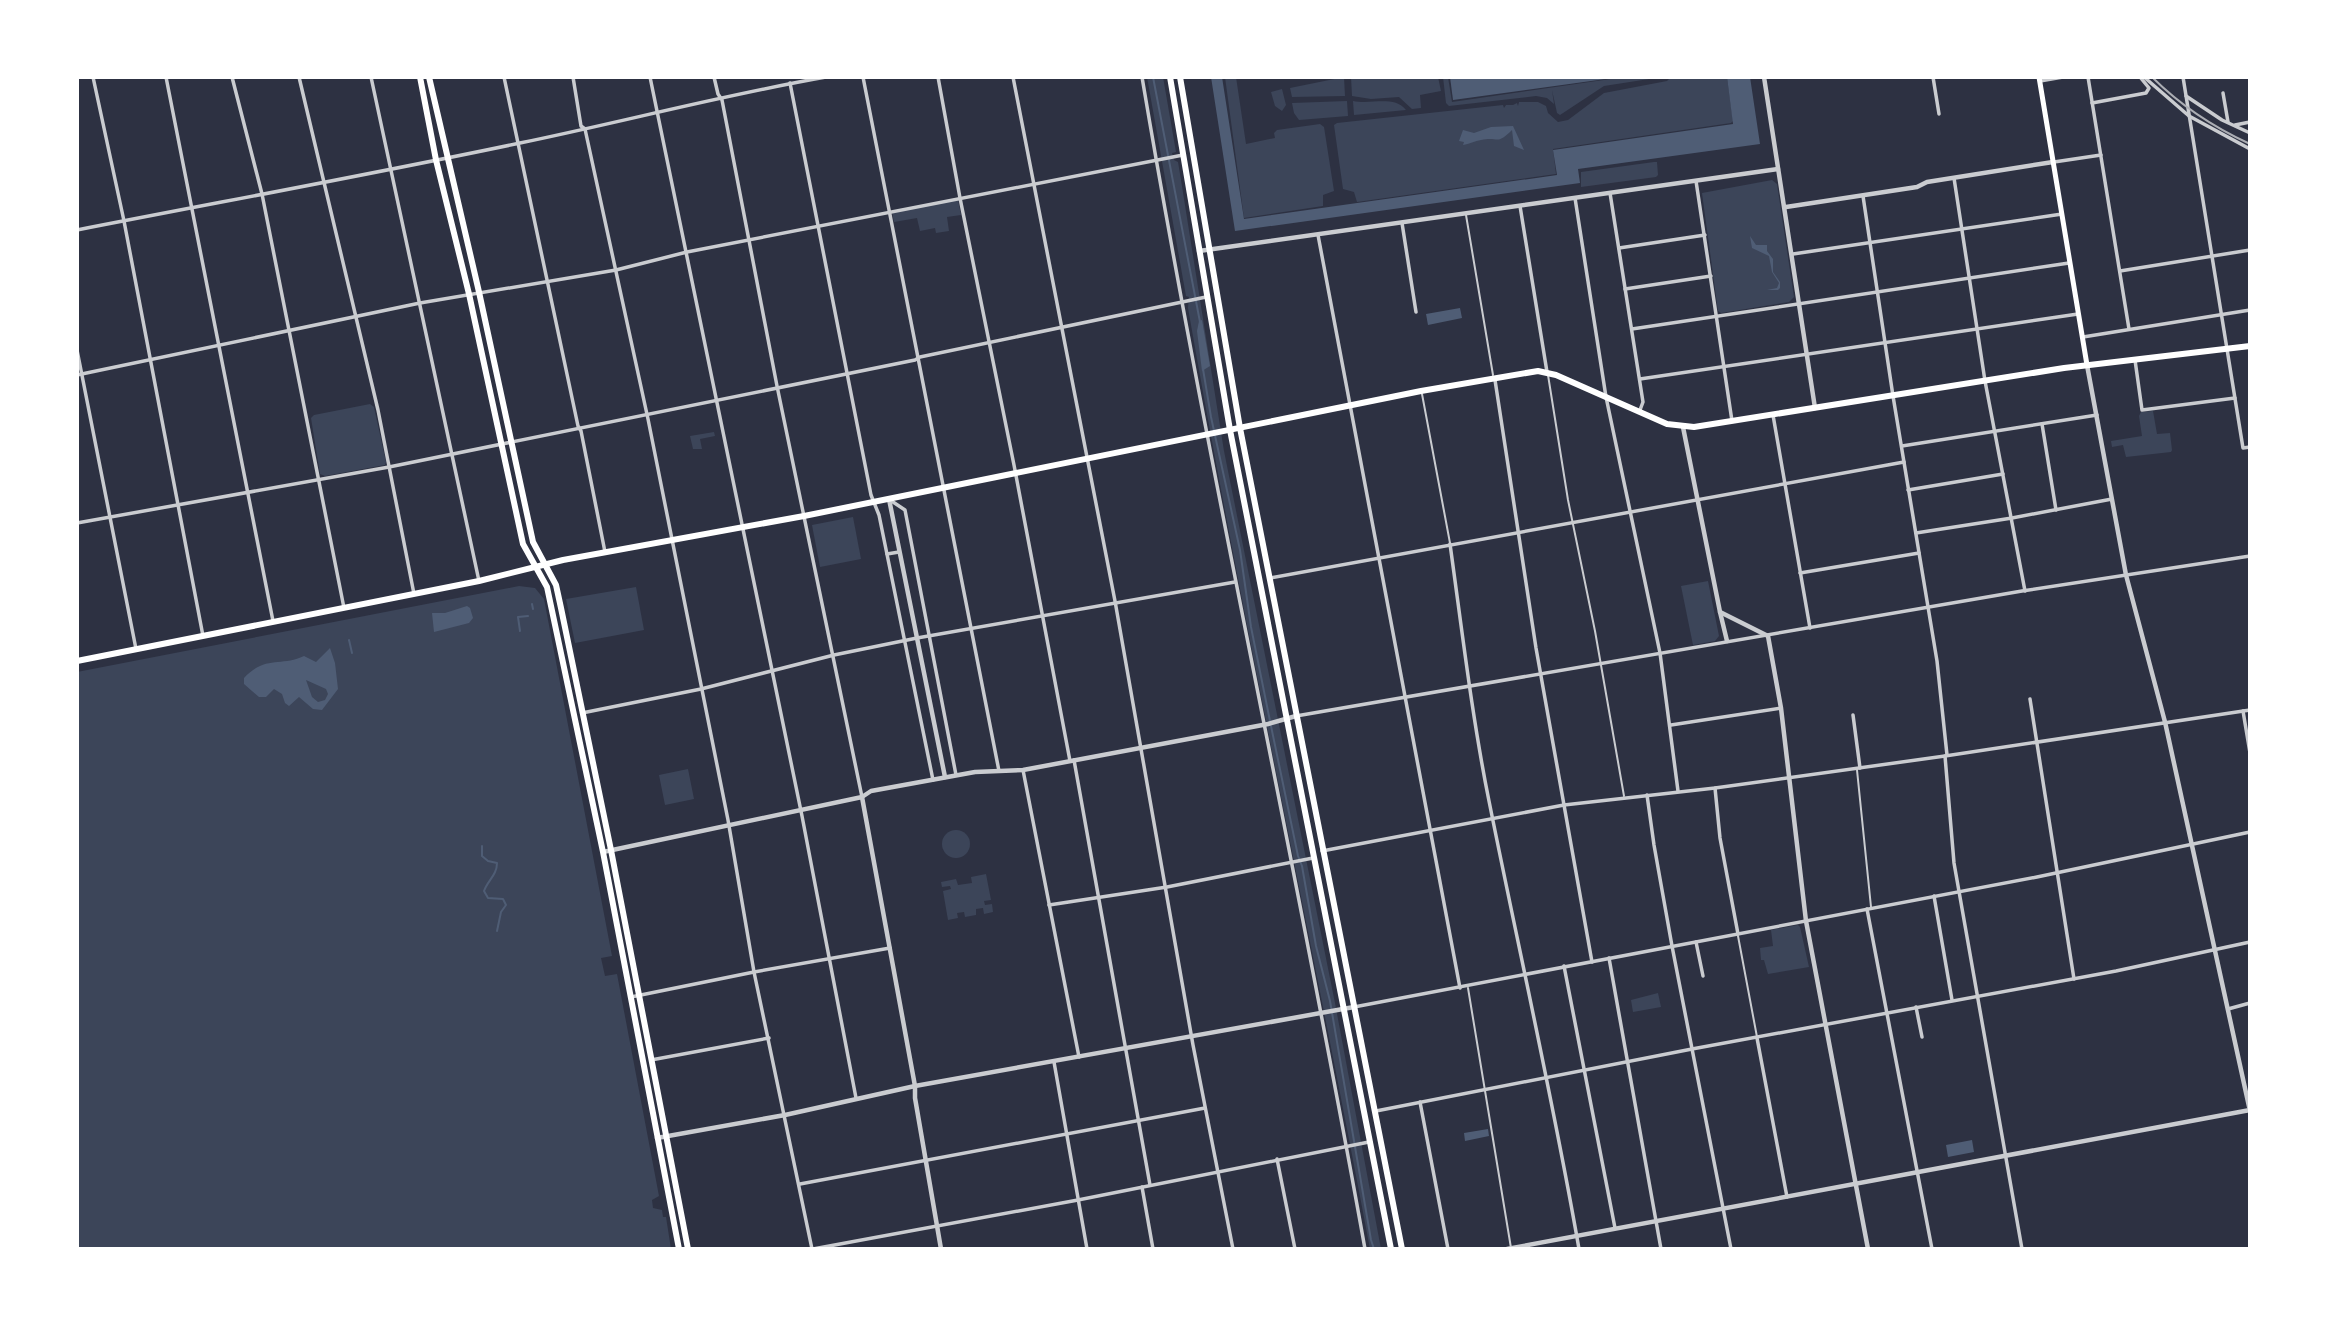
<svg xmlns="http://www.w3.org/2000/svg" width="2327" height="1326" font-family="'Public Sans',sans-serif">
<rect width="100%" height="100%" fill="#2d3142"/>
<g fill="#3c4559">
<path d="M1147,77H1163L1176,152L1172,153L1174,160L1178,162L1181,180L1224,451L1335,1003L1381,1249H1370C1311,935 1243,623 1188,308L1189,297L1186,296Z"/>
<path d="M1225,77H1236L1246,144L1275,138L1274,133L1277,130L1320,124L1324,127L1334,191L1323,195V206L1244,218Z"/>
<path d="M1344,77L1345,96L1292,97L1290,88Z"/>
<path d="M1351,77H1438L1441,91L1420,95L1421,108L1412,109L1399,97L1371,99L1352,96Z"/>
<path d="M1443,77H1448L1452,102L1624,77H1662L1604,86L1560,115L1557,113L1552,90L1554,104L1547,98L1536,96L1449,106L1446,103Z"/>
<path d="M1671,77H1727L1733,121L1731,123L1553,149L1556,174L1357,202L1354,192L1343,189L1334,125L1337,123L1503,105L1504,108L1506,105H1513L1517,103L1518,106L1519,102H1538L1546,106L1548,113L1558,122L1568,120L1604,93L1667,81Z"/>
<path d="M1282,89L1286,105L1282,111L1275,106L1271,92Z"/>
<path d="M1347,101L1348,116L1299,120L1294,113L1292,103Z"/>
<path d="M1353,101C1371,105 1394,95 1406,110L1354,115Z"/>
<path d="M1654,162H1657L1658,175L1656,177L1581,187V172Z"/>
<path d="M1772,180L1777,184L1794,297L1789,302L1721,313L1718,311L1702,193Z"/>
<path d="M958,200L961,215L947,217L949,231L936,233L935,228L920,231L917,218L894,222L892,212Z"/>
<path d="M370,404L374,407L386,462L385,465L325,476L320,474L311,418L314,415Z"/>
<path d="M2153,411L2157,434L2170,433L2172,450L2171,452L2126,457L2123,445L2112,447L2111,441L2142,436L2139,416L2141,412Z"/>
<path d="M714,432L715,436L700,439L702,449H693L690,436Z"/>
<path d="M853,517L861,559L820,567L812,525Z"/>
<path d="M1708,581L1719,636L1715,641L1693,645L1681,586Z"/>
<path d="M519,586L535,588L544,599L612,956L601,958L605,976L617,974L659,1196L652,1200L653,1208L662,1210L663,1217H666L671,1249H77V672Z"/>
<path d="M636,587L644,630L575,643L566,599Z"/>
<path d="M688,769L694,799L665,805L659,775Z"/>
<circle cx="956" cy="844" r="14"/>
<path d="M986,874L991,900L984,901L985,905L992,904L993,912L984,914L983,908L976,909V915L965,917L964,912L957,913L958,918L948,920L943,891L951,889L950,886L942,887L941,882L956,879L958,885L972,883L971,877Z"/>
<path d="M1798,925L1800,927L1809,967L1768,974L1764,960H1761L1760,948L1773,946L1771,930Z"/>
<path d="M1658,993L1661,1007L1633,1012L1631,1000Z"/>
</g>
<g fill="#4f5d75" fill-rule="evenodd">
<path d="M1211,77H1222L1244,219L1557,175L1553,150L1733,124L1727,77H1750L1760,144L1578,169L1580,183L1235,231Z"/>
<path d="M1450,77H1620L1453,100Z"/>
<path d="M1513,126L1524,150L1514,146L1512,130C1496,146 1499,136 1481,140C1475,141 1469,144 1463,145L1464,142L1459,141L1463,130L1474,133L1491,127Z"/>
<path d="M1750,236L1756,245H1767V251L1773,259V272L1780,282V288L1778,290H1767L1777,288L1779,283L1772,272L1769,256L1752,248Z"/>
<path d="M1460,308L1462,318L1428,325L1426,314Z"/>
<path d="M1202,320L1210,366L1202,371L1197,331L1199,321Z"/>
<path d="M467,606L470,608L473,618L469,623L434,632L432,613H445Z"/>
<path d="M330,648L335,663L338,689L322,710L313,709L299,697L289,706L285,703L282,694L274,689L266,697H259L244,684V678C265,655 281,667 304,656L316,662ZM306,680L326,689L328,694L325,700L318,702L312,697Z"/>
<path d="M1488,1129L1489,1136L1465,1141L1464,1133Z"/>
<path d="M1972,1140L1974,1152L1948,1157L1946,1145Z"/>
</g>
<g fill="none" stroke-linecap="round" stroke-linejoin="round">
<g stroke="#4f5d75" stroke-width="2">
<path d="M1153,77L1200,322"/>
<path d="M1203,369L1211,417L1240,550L1251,627L1270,721"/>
<path d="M532,604L533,609"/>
<path d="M520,631L518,617L528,616"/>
<path d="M349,640L352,653"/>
<path d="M1271,726L1298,856L1302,866L1316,946L1330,1001L1371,1240L1374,1249"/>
<path d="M482,846V856L488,861L497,863C497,875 488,880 484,891L488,898L503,899L506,905L501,912L497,931"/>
</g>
<g stroke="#caccd0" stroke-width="2">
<path d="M1466,215L1493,375"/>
<path d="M1548,375L1568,500L1595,631L1624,796"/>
<path d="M1422,394L1450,543"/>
<path d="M1857,770L1871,907"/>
<path d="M1738,936L1757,1037"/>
<path d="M1468,988L1511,1248"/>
</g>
<g stroke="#caccd0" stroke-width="3.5">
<path d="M93,77L124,221L203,636"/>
<path d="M166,77L273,621"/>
<path d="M232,77L262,194L344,608"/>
<path d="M299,77L378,410L414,594"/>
<path d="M371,77L479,581"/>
<path d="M504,77L578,426L581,431L605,552"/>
<path d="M573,77L581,126L585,129L648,419L728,820L754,972L812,1249"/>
<path d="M650,77L802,816L856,1098"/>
<path d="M714,77L718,94L722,100L777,386L862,797"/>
<path d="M863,77L999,771"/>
<path d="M938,77L960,198L1014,465L1070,761"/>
<path d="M1013,77L1115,601L1193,1045L1233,1249"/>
<path d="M1142,77C1208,469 1295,857 1365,1249"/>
<path d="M1933,77L1939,114"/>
<path d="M2088,77L2129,329"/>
<path d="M2144,77L2189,116L2250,149"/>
<path d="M2183,77L2243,448L2250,447"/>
<path d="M2040,81L2063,77"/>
<path d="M790,83L871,495L879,515L933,780"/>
<path d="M2223,93L2228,122"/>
<path d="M2186,96L2222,120L2250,133"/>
<path d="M2092,103L2146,93L2149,88L2140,77"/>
<path d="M2235,125L2250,122"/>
<path d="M2054,162L2101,155"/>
<path d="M1954,178L1985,381L2025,591"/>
<path d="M1696,181L1732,421"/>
<path d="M1610,193L1643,402L1640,410"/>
<path d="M1863,196L1893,396L1937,661L1947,755"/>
<path d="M1575,198L1606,397L1660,653L1678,791"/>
<path d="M1520,206L1547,372"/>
<path d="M1402,223L1416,312"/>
<path d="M77,230C225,201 373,174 520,143C622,122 723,95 826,77"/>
<path d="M1318,235L1460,988"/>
<path d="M1619,248L1705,235"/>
<path d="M1793,254L2062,214"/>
<path d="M2120,271L2250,250"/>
<path d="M1625,289L1711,276"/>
<path d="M1632,329L2069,263"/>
<path d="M2083,337L2250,310"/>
<path d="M77,350L136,649"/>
<path d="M2135,360L2142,410L2235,398"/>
<path d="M77,375L420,303L616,270L687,252L1183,155"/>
<path d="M1640,379L2078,314"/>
<path d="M1495,380L1536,648L1592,962"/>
<path d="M1773,415L1810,628"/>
<path d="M2042,424L2056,510"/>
<path d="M1902,446L2097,415"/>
<path d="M1908,490L2003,474"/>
<path d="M890,500L905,510L956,775"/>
<path d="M77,523L389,467L915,360L920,357L1206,297"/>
<path d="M1916,533L2012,518L2112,499"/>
<path d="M1450,544C1462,630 1472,717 1489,801C1519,951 1553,1099 1579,1249"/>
<path d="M887,554L899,552"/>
<path d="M1800,573L1919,553"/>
<path d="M1270,578L1904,462"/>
<path d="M2030,699L2074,979"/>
<path d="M2243,711L2250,753"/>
<path d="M582,713L701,689L834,655L917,638L1235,582"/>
<path d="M1853,715L1860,768"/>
<path d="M1296,716L2022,591L2250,556"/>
<path d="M1671,725L1781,708"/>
<path d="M1945,756L1954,863L2022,1249"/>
<path d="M1074,760L1150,1185"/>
<path d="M1023,770L1079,1057"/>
<path d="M1715,788L1720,838L1738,934"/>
<path d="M1647,795L1654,845L1672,946L1731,1249"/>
<path d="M1322,851L1564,805L1715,788L1945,756L2250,710"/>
<path d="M1934,896L1952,1000"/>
<path d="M1049,905L1167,887L1313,858"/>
<path d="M1867,909L1932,1249"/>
<path d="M1696,942L1703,976"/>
<path d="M1609,958L1661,1249"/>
<path d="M1564,966L1615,1228"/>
<path d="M631,997L754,972L890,948"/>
<path d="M1354,1007L2037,877L2250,832"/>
<path d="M1916,1007L1922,1037"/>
<path d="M2228,1009L2250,1003"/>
<path d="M1757,1038L1787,1197"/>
<path d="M651,1060L769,1038"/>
<path d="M1054,1062L1087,1249"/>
<path d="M1420,1102L1448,1249"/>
<path d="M1376,1111L1692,1049L2116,971L2250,942"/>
<path d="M1277,1159L1295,1249"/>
<path d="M800,1184L1205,1108"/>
<path d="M1142,1187L1153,1249"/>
<path d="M813,1249L1078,1200L1369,1142"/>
</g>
<g stroke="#caccd0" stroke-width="4.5">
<path d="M1764,77L1815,408"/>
<path d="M1786,207L1917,187L1927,182L2053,162"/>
<path d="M1199,251L1778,169"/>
<path d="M2087,365L2126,575L2165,722L2250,1111"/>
<path d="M1683,427L1720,612L1768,636L1781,708L1806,921L1868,1249"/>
<path d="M889,499L945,777"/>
<path d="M1720,612L1727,641"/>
<path d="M862,797L915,1086V1098L941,1249"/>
<path d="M603,852L862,797L871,791L975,772L1023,770L1268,724L1296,716"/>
<path d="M657,1138L785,1115L915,1086L1354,1007"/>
<path d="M1507,1249L2250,1110"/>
</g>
<path stroke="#fff" stroke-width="5" d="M2039,77L2087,365"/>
<g stroke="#fff" stroke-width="6">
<path d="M1170,77L1230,430L1391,1249"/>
<path d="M1180,77L1240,428L1402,1249"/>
<path d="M77,661L479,581L563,560L804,516L1421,391L1538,371L1556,375L1667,424L1694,427L2064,368L2250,346"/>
</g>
<g stroke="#fff" stroke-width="6">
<path d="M420,77L436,160L469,294L523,544L547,587L603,852L679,1249"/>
<path d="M429,77L479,292L533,542L556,585L561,608L611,850L688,1249"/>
</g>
<path stroke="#abadb3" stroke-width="2" d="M2152,77C2181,106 2213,127 2250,144"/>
</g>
<rect width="2327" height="1326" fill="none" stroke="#ffffff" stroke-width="158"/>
</svg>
